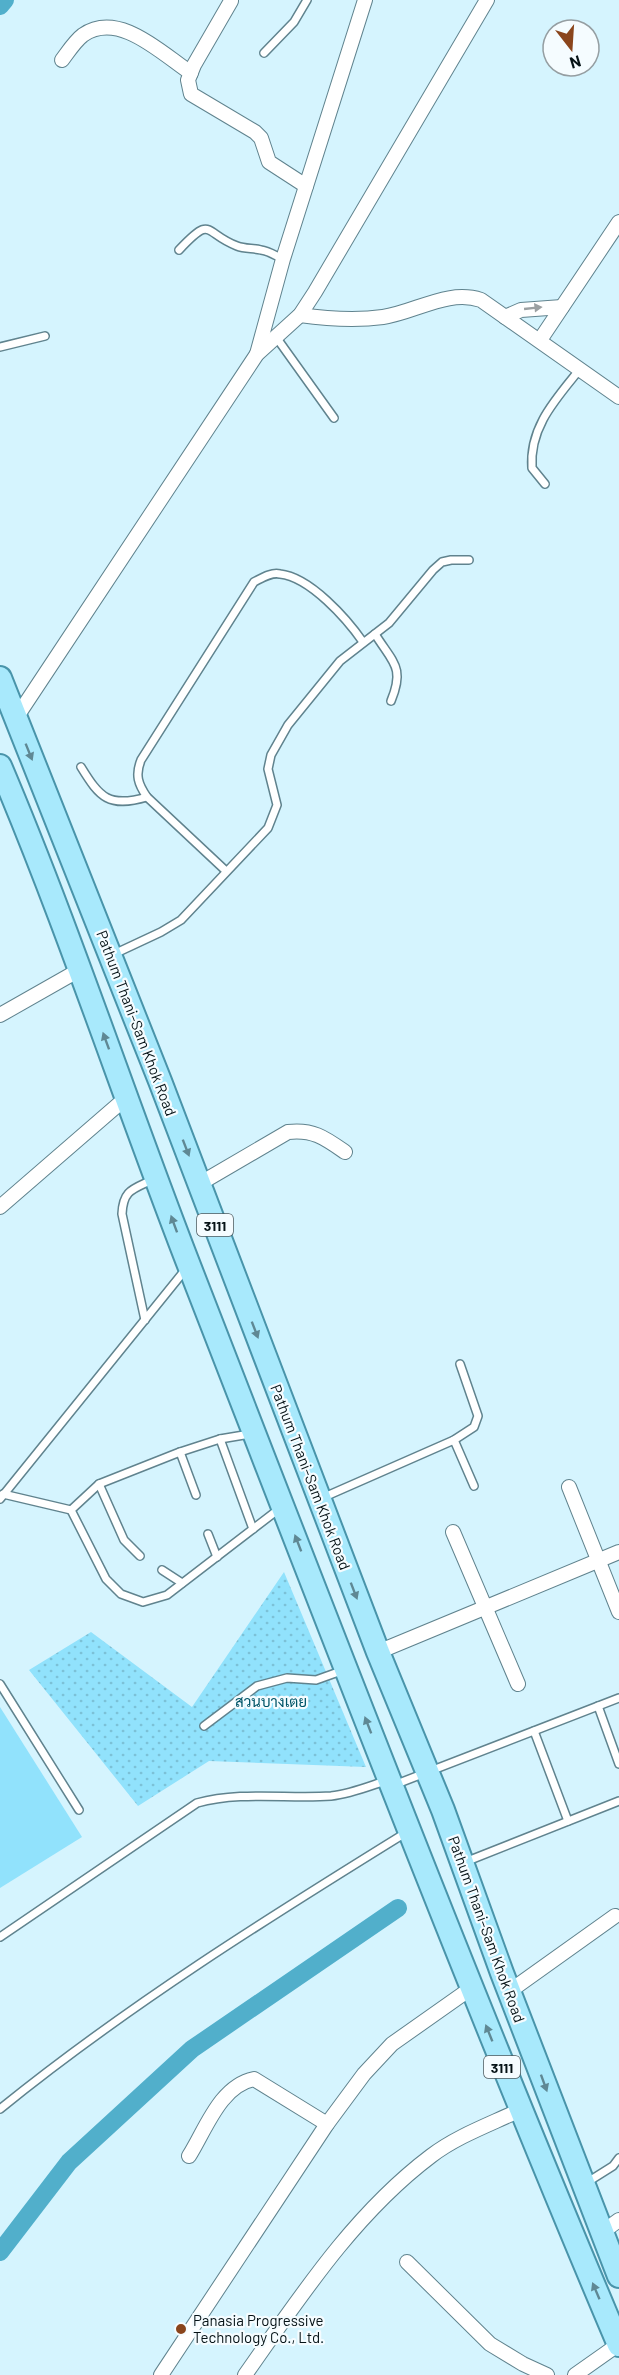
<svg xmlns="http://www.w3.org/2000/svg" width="619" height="2375" font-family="Barlow,Sarabun,sans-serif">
<defs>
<pattern id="park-dots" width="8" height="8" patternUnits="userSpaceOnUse" patternTransform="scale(1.5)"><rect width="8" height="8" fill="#91e2fc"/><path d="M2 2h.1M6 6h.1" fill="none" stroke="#7cc1d7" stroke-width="1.8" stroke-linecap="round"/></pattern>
</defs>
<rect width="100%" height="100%" fill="#d5f4fe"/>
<path fill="#91e2fc" d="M0,1707L82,1837L0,1888Z"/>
<path fill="url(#park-dots)" d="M284,1572L366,1767L209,1761L138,1806L29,1670L91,1632L192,1707Z"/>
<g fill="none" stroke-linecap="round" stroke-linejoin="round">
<g stroke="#51afcb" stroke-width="18">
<path d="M0,6L5,0"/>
<path d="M0,2252L69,2162L192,2049L398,1908"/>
</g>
<g stroke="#60838e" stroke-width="10">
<g id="lane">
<path d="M264,53L294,22L307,0"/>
<path d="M179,250C213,214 203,233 237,246C245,249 253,248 261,250C269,251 276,256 283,259"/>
<path d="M276,337L334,418"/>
<path d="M0,347L45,336"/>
<path d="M545,484L532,468C529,427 556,399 580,369"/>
<path d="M375,634C393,663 405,667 391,701"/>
<path d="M81,767C100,798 109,808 147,797"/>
<path d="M226,871L147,797C138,784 135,775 141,760L254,582C262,578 271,572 280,574C310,577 347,619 363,642"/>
<path d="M114,954L161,932L181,920L268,828L277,805L268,769L271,755L288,725L340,661L389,623L433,570L442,562L451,560H469"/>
<path d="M145,1320L122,1214C123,1189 134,1189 154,1179"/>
<path d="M250,1434L220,1439L180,1452L99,1484L71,1510L106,1579L121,1594L143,1602L167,1595L279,1509"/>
<path d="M220,1439L253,1529"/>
<path d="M454,1440L474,1486"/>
<path d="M180,1452L196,1495"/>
<path d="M99,1484L124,1540L140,1556"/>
<path d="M3,1494L71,1510"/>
<path d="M322,1498L454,1440L474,1427L478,1416L460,1364"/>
<path d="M0,1499L185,1270"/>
<path d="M208,1534L217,1557"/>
<path d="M162,1570L182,1583"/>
<path d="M0,1684L79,1810"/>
<path d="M598,1706L619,1764"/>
<path d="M204,1726L257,1686L287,1678L316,1680L344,1670"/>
<path d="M534,1731L568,1821"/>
<path d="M394,1785L619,1698"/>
<path d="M465,1862L619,1801"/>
<path d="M0,1937L197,1803C241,1791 287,1799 331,1796C350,1794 367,1787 385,1781"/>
<path d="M0,2109C127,2006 268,1918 407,1832"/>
<path d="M586,2183L613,2166L619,2158"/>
</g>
</g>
<g stroke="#60838e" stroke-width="16">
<g id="street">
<path d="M231,1L194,65L188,80L191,94L255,132L261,138L269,162L306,186"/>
<path d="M62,60C68,52 75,41 83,35C119,10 162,54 191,73"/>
<path d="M300,315C328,319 355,321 383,317C416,312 448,289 481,300L619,397"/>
<path d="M505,317L521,310L562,307"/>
<path d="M540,340L619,222"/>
<path d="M257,354L283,259L365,0"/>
<path d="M16,718L257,354L300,315L315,292L487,0"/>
<path d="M0,1015L81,969"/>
<path d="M199,1184L288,1132C313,1129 325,1138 345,1152"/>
<path d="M0,1207L127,1097"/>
<path d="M569,1487L619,1612"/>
<path d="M453,1532L518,1684"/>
<path d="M378,1652L619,1552"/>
<path d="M510,1991L615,1916"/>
<path d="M189,2156C206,2129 220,2086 254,2079L327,2124"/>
<path d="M601,2233L619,2220"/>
<path d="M407,2262L490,2344L523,2364L547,2375"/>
<path d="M161,2375L327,2124L364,2074L392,2044L470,1989"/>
<path d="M245,2375C300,2297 354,2214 431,2156C457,2136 491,2124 520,2110"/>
<path d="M575,2375L619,2344"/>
</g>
</g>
<g stroke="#4994aa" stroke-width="26">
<g id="primary">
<path d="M0,678L160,1081L378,1652L443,1810L502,1973L619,2276"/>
<path d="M0,766C70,931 125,1101 190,1268C330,1628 468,1989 619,2345"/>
</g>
</g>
<use href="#lane" stroke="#fff" stroke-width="7"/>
<use href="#street" stroke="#fff" stroke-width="14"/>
<use href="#primary" stroke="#a8e9fc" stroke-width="22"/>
</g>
<defs><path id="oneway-solid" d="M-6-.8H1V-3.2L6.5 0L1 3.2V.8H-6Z" transform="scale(1.5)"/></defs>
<use fill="#9ba0a2" href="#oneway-solid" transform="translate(533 308) rotate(-6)"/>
<g fill="#5f8894">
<use href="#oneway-solid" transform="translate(29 752) rotate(68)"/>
<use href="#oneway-solid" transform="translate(106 1041) rotate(-110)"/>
<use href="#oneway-solid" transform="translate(186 1148) rotate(69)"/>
<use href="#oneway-solid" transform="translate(174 1224) rotate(-110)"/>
<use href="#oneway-solid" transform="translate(255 1330) rotate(69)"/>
<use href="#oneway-solid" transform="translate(298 1543) rotate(-111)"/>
<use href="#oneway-solid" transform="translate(354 1591) rotate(69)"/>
<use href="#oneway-solid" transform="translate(368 1725) rotate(-111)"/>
<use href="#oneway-solid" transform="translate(489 2033) rotate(-112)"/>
<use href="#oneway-solid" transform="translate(544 2083) rotate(70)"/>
<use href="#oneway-solid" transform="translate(596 2291) rotate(-113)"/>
</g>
<circle fill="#8a451c" stroke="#f5fcff" stroke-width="2" cx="181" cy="2329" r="6"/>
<g text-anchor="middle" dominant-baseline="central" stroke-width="4.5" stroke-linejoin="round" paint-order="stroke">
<g fill="#f5fcff" stroke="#4d585c" stroke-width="1.5">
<rect x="197" y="1214" width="36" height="22" rx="4.5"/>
<rect x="484" y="2056" width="36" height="22" rx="4.5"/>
</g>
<g font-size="14" font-weight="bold" fill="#051216">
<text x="215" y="1225">3111</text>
<text x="502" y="2067">3111</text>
</g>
<g font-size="15" fill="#051216" stroke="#f5fcff">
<text transform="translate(137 1023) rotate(69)">Pathum Thani–Sam Khok Road</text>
<text transform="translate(311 1477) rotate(69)">Pathum Thani–Sam Khok Road</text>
<text transform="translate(487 1929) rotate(70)">Pathum Thani–Sam Khok Road</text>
</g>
<g font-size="15" fill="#005568" stroke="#f5fcff">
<text x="271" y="1701">สวนบางเตย</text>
</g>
<g font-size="15" fill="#051216" stroke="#f5fcff" text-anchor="start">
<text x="193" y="2320">Panasia Progressive<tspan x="193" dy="17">Technology Co., Ltd.</tspan></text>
</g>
</g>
<g transform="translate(571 48) rotate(163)"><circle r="28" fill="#f5fcff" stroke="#959ea2" stroke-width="1.5"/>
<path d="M0-4.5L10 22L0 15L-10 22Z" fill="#8a451c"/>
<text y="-9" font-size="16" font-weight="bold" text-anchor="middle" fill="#051216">N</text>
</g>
</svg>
